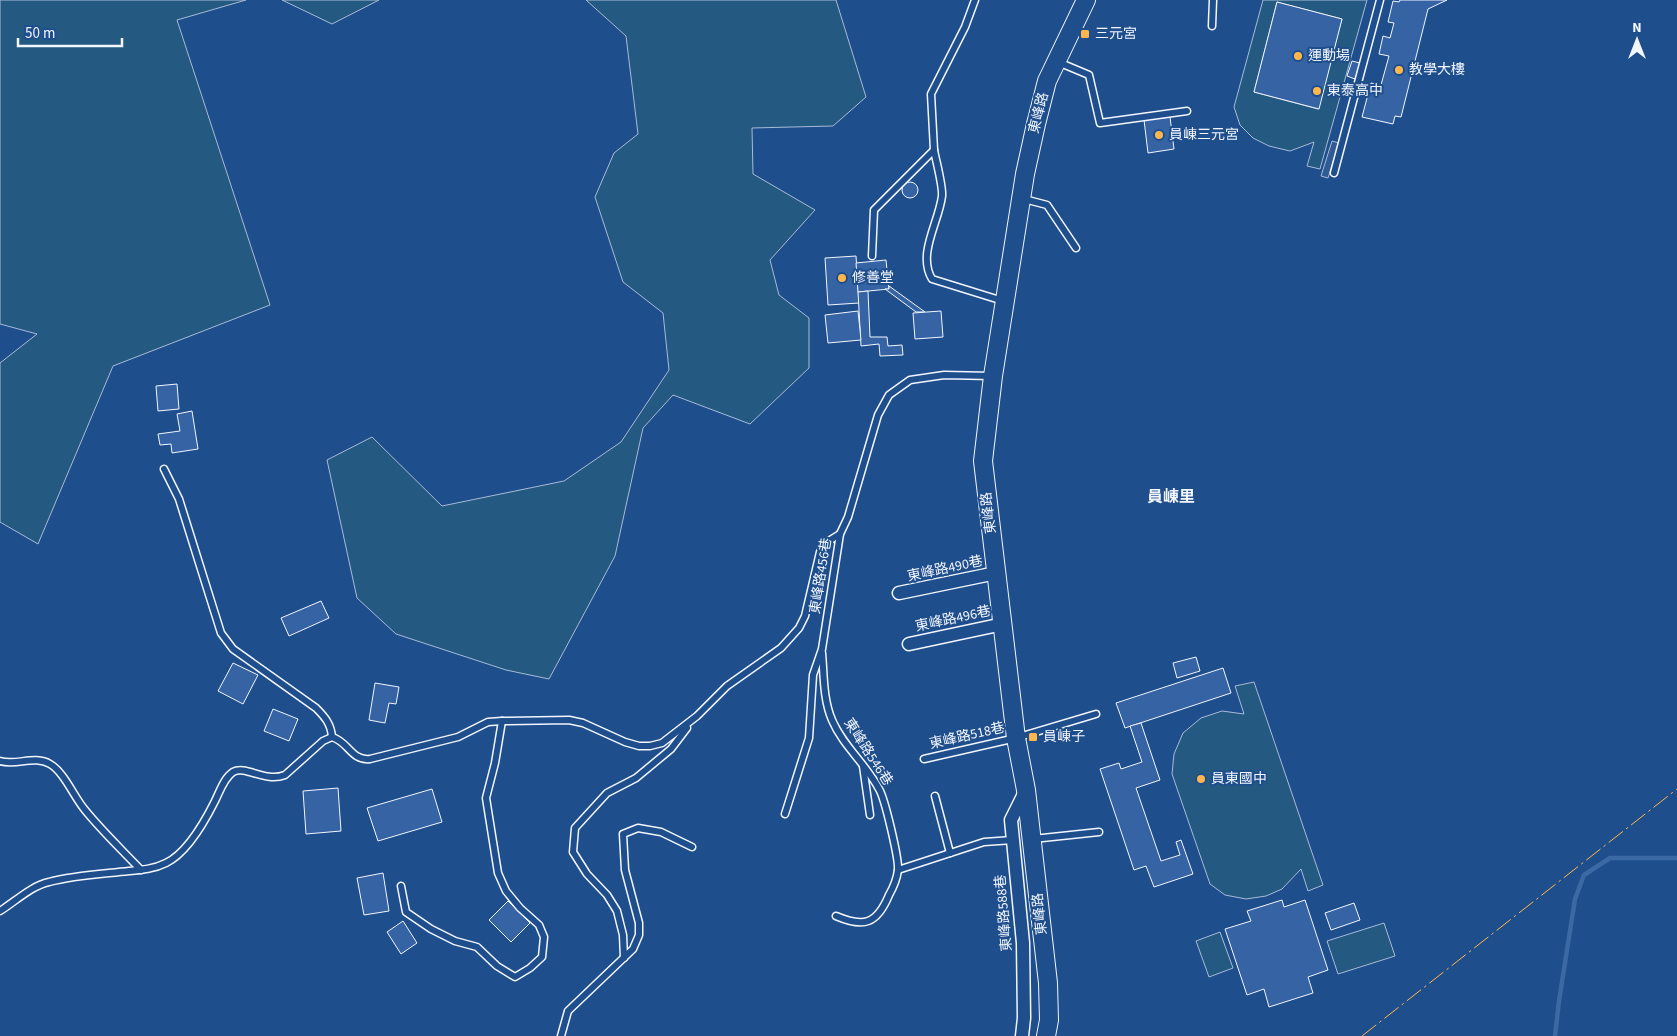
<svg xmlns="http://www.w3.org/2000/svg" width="1677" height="1036" font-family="'Source Sans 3','Noto Sans TC',sans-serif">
<rect width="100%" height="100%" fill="#1f4e8c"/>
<g fill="#245a82" stroke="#a8bbd7" fill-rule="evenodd">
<path d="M0,0H246L177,20L270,305L113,366L38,544L0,522V363L37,334L0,324Z"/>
<path d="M282,0H379L332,24Z"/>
<path d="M586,0H836L866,97L833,126L752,128L753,174L815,210L770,260L779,295L809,318V368L750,424L673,395L643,428L615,556L549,679L506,670L396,634L357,598L327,460L372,437L442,506L564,481L621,442L669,370L663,313L623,282L595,197L614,153L638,134L626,36Z"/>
<path d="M1263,0H1367L1320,169L1307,166L1314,142L1290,151L1269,146L1253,138L1240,125L1234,107ZM1277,2L1342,19L1318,109L1254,92Z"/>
<path d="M1254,682L1323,885L1308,891L1301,869L1282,889L1266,896L1246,899L1225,895L1210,884L1172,774L1174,754L1183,733L1201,718L1222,711L1244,714L1235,686Z"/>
<path d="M1384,923L1395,956L1338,974L1327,941Z"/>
<path d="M1220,932L1233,968L1209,977L1196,941Z"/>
</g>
<path fill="#305b95" stroke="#a8bbd7" d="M1332,141L1339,143L1328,178L1321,176Z"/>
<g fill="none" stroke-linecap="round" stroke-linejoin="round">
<path stroke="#3b69a3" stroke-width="4.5" d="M1555,1036L1559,1001L1575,899L1584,875L1610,858H1677"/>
</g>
<g fill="#3563a3" stroke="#f2f6ff">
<path d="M1400,0H1447L1428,9L1401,117L1395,116L1393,124L1362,117L1371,83L1381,85L1389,56L1379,54L1383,36L1390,38L1394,23L1388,22L1393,1L1399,2Z"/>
<path d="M1277,2L1342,19L1319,109L1254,92Z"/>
<path d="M1352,61L1360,63L1355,79L1347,76Z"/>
<path d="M1170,117L1174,149L1148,153L1144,120Z"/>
<circle cx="910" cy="190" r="8"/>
<path d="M856,256L859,303L828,305L825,258Z"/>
<path d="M886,260L889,289L858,292L856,263Z"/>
<path d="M889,286L925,312H916L885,289H889Z"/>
<path d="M868,291L870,337H887L888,346L902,345L903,355L880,356L879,344L861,346L858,292Z"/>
<path d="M858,311L861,340L828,343L825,315Z"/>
<path d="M941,311L943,337L915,339L913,313Z"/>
<path d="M177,384L179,409L158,411L156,386Z"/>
<path d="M192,411L198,449L172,453L171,444L160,445L158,434L180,431L177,414Z"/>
<path d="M321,601L329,618L289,636L281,618Z"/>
<path d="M1196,657L1200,671L1177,678L1173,663Z"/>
<path d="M233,663L258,675L243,704L218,691Z"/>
<path d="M1223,668L1231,693L1125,728L1116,703Z"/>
<path d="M375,683L399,687L396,704L389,703L385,723L369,720Z"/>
<path d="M273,709L298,719L289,741L264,731Z"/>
<path d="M1141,723L1160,780L1136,788L1161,861L1180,855L1176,842L1181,840L1193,874L1154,887L1146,866L1134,870L1100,769L1119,763L1121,769L1142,762L1130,726Z"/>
<path d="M338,788L341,831L306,834L303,791Z"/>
<path d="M432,789L442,822L378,841L367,808Z"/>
<path d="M383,873L389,911L364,915L357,878Z"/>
<path d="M1282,900L1284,907L1305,900L1328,970L1308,977L1313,993L1269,1007L1264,989L1247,995L1225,929L1251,921L1247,911Z"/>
<path d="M508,901L530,923L511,942L489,920Z"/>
<path d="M1354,903L1360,920L1331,930L1325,913Z"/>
<path d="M403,921L417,943L401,954L387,932Z"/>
</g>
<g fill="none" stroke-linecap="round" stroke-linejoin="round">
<g stroke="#f2f6ff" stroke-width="9">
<g id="lane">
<path d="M1212,26L1213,0"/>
<path d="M1058,62L1089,75L1100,123L1187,111"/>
<path d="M934,150L931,94L965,27L975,0"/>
<path d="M1334,173L1380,0"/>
<path d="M1024,199L1047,205L1076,248"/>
<path d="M872,256L874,210L934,150C936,161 943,186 942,196C939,222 917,254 932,279L1003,301"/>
<path d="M164,469L179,499L221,633L233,649L316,708C325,717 331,724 332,737"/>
<path d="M822,653C824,675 823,699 832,720C843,746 866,764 879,789C885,799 899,859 898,870C897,878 893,888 889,895C877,924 864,928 836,916"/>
<path d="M924,759L1016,738L1096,714"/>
<path d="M0,761C16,766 35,755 50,764C64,772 74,797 85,810C102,831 122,850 141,870"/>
<path d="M863,766L870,815"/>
<path d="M935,796L950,853"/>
<path d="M785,814L809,738L813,675L822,649L840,534L848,517L878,415L889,395L910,380L944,375L992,376"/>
<path d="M1033,839L1099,832"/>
<path d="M898,870L984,842L1013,840"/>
<path d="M401,886L406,912L431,929L455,941L477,947L497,966L515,977L530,968L542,957L544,937L539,925L520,908L506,891L498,873L486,798L495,763L502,721"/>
<path d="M0,911C16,901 31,886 49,882C75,875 102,874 129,871C141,870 154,869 166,863C187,853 205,821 215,801C220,791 224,778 233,772C246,765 265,783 285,775L323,741L332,737C349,742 351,761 370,759L458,737L488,722L502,721L569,720L583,723L625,742L639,746H650L662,743L697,716L727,686L781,648L799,628L805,616L820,552L827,542L840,534"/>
<path d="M624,958L623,935L617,911L607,895L587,874L573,852L575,828L607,793L636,778L671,749L687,728"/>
<path d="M561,1036L568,1011L633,949L639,935V923L625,870L623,834L638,828L661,832L692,847"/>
</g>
</g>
<g stroke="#f2f6ff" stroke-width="15">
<g id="street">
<path d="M899,593L996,573"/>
<path d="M909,644L1003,624"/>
<path d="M1022,1036L1024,1018L1023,943L1011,820L1026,790"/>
</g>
</g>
<g stroke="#f2f6ff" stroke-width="20">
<path id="secondary" d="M1046,1036L1049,1020L1048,983L1026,790L1016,738L983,461L993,376L1025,174L1036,124L1047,81L1086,0"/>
</g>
<use href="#lane" stroke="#1f4e8c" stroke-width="6"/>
<use href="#street" stroke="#1f4e8c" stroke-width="12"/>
<use href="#secondary" stroke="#1f4e8c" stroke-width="18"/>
<path stroke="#ffb74d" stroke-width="1" stroke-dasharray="18 4 2.5 4" stroke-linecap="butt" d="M1362,1036L1677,789"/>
</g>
<g fill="#ffb74d" stroke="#1f4e8c" stroke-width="2">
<rect x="1080" y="29" width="10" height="10" rx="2.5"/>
<circle cx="1298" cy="56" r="5"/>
<circle cx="1399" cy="70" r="5"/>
<circle cx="1317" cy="91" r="5"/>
<circle cx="1159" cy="135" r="5"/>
<circle cx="842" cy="278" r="5"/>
<rect x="1028" y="732" width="10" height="10" rx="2.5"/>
<circle cx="1201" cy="779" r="5"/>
</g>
<g text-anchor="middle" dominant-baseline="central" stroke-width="4" stroke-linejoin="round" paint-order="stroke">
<g font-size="14" fill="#f2f6ff" stroke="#1f4e8c" text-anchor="start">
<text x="1095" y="34">三元宮</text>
<text x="1308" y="56">運動場</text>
<text x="1409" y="70">教學大樓</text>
<text x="1327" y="91">東泰高中</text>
<text x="1169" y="135">員崠三元宮</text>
<text x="852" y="278">修善堂</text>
<text x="1043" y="737">員崠子</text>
<text x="1211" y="779">員東國中</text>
</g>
<g font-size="14" fill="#f2f6ff" stroke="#1f4e8c">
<text transform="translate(1039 113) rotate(-76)">東峰路</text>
<text transform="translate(989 513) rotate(-97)">東峰路</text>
<text transform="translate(945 569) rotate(-12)">東峰路490巷</text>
<text transform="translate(821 576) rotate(-81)">東峰路456巷</text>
<text transform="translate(953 619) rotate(-12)">東峰路496巷</text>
<text transform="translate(967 736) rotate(-13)">東峰路518巷</text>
<text transform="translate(868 752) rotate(57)">東峰路546巷</text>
<text transform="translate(1004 913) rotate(-95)">東峰路588巷</text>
<text transform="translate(1040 914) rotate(-96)">東峰路</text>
</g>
<g font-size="16" font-weight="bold" fill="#f2f6ff" stroke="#1f4e8c">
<text x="1171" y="497">員崠里</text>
</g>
</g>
<g transform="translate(1637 40)" stroke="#1f4e8c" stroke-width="4" paint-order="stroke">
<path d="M0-4L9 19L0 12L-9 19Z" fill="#f2f6ff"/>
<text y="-8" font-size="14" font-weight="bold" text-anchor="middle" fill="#f2f6ff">N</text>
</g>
<path d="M18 38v8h104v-8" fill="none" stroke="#f2f6ff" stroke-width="2.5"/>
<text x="25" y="38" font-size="15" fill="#f2f6ff" stroke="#1f4e8c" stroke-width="4" paint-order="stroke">50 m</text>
</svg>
